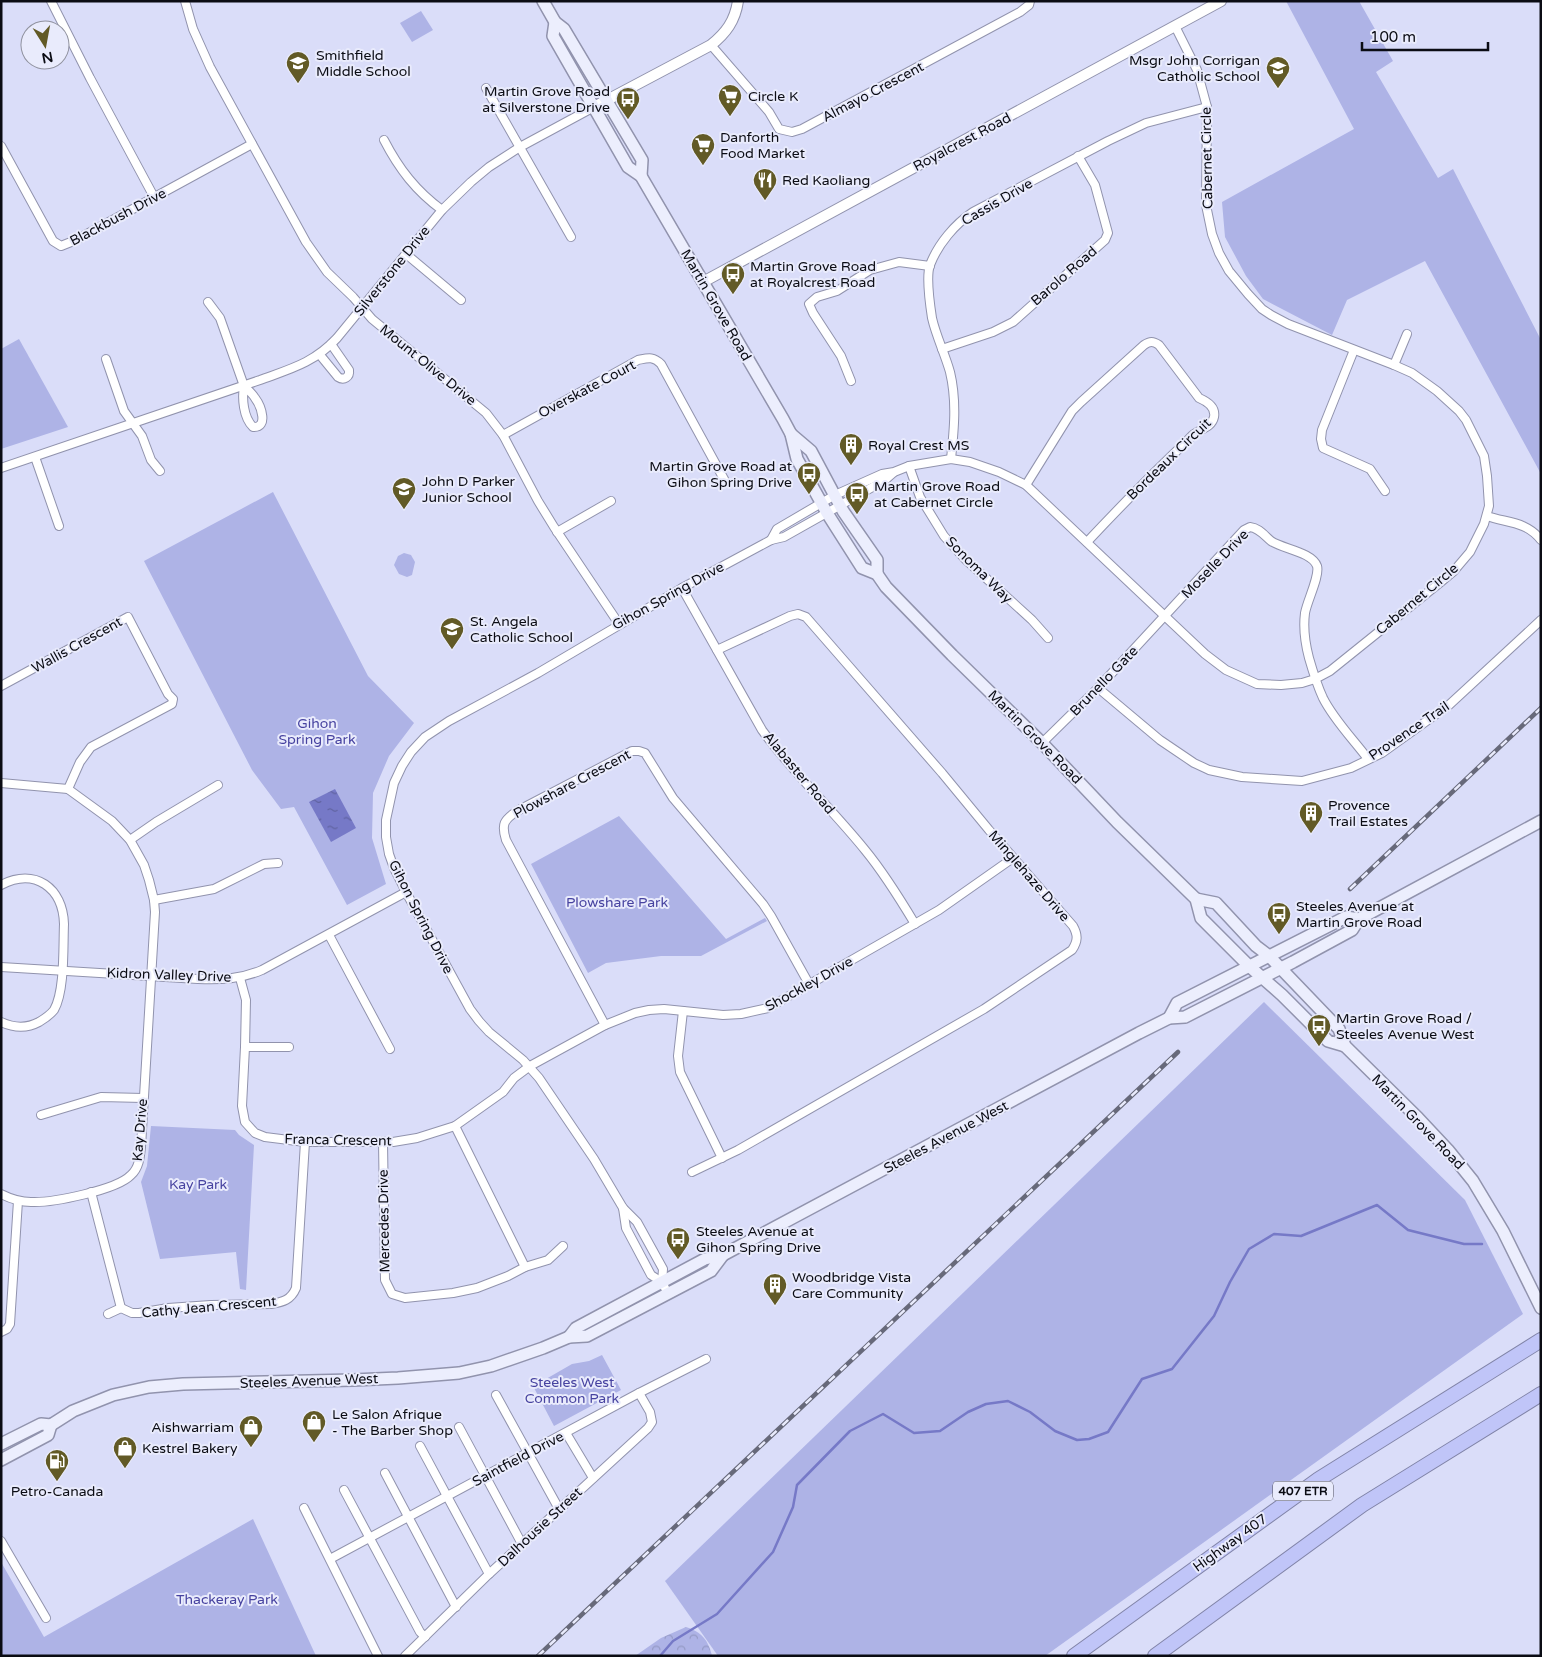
<svg xmlns="http://www.w3.org/2000/svg" width="1542" height="1657" font-family="'Varela Round',sans-serif">
<defs>
<pattern id="forest-crowns" width="20" height="18" patternUnits="userSpaceOnUse" patternTransform="scale(1.25)"><rect width="20" height="18" fill="#aeb3e6"/><path d="M2 6a3 3 0 1 1 6 0M12 15a3 3 0 1 1 6 0" fill="none" stroke="#9499c4"/></pattern>
<pattern id="water-ripples" width="26" height="14" patternUnits="userSpaceOnUse" patternTransform="scale(1.25)"><rect width="26" height="14" fill="#7679c7"/><path d="M2 4q2-2 4 0t4 0M15 11q2-2 4 0t4 0" fill="none" stroke="#5f62a0"/></pattern>
</defs>
<rect width="100%" height="100%" fill="#daddf9"/>
<g fill="#aeb3e6">
<path d="M1286,1H1359L1393,61L1376,72L1438,178L1453,169L1541,340V474L1425,261L1347,300L1332,335L1263,299L1246,276L1225,237L1222,202L1354,129Z"/>
<path d="M421,11L433,30L412,42L400,23Z"/>
<path d="M19,339L68,427L1,449V349Z"/>
<path d="M273,492L368,676L414,723L389,756L373,793L372,838L386,884L347,905L294,807L281,809L252,770L144,561Z"/>
<path d="M404,553L411,555L415,562L412,575L407,577L399,574L394,565L398,556Z"/>
<path d="M619,816L726,939L765,918L767,921L701,956H661L606,963L588,973L531,864Z"/>
<path d="M1264,1002L1465,1200L1523,1314L1045,1656H718L665,1581Z"/>
<path d="M151,1126L235,1130L239,1135L254,1145L246,1290L240,1289L236,1252L160,1259L141,1182L147,1166Z"/>
<path d="M602,1355L621,1390L554,1426L532,1384L546,1379L572,1364L589,1361Z"/>
<path d="M253,1519L316,1656H1V1562L44,1637Z"/>
</g>
<path fill="url(#forest-crowns)" d="M686,1627C702,1632 708,1640 712,1656H635L661,1638Z"/>
<path fill="url(#water-ripples)" d="M335,789L356,828L331,842L309,802Z"/>
<g fill="none" stroke-linecap="round" stroke-linejoin="round">
<path stroke="#7679c7" stroke-width="2.5" d="M660,1656L673,1641L717,1614L773,1552L793,1507L797,1485L850,1431L883,1414L914,1433L940,1431L968,1412L986,1404L1008,1401L1030,1412L1055,1431L1077,1440L1089,1439L1108,1432L1142,1379L1172,1369L1214,1316L1230,1282L1249,1249L1274,1234L1301,1236L1377,1205L1408,1230L1464,1244H1482"/>
<g stroke="#9193ad" stroke-width="10">
<g id="minor">
<path d="M51,1L90,78L154,197"/>
<path d="M185,1L193,29L210,67L306,242L327,272L353,297L372,319L486,413L503,435L538,501L554,527L619,624"/>
<path d="M711,45L769,112L779,129L792,132L802,129L1020,12L1029,5L1030,1"/>
<path d="M486,88L571,237"/>
<path d="M384,140C399,169 416,191 442,210"/>
<path d="M1,146L53,241L61,246L76,240L252,144"/>
<path d="M406,254L461,300"/>
<path d="M208,302L220,318L244,386"/>
<path d="M942,349L993,332L1013,322L1105,240L1108,233L1095,185L1078,156"/>
<path d="M1354,350L1322,430L1321,439L1323,448L1370,469L1385,491"/>
<path d="M320,355L338,377C344,381 350,377 349,370L331,344"/>
<path d="M106,359L124,411L142,436L151,460L160,471"/>
<path d="M1394,365L1407,334"/>
<path d="M851,381L841,356L813,313L809,304L817,297L837,291L870,270L899,262L930,266"/>
<path d="M244,386C248,390 252,393 255,398C261,406 269,428 253,427C243,417 242,398 244,386Z"/>
<path d="M503,435L638,360C648,358 653,356 661,364L725,481"/>
<path d="M35,457L59,526"/>
<path d="M951,459C954,430 957,401 950,372C945,354 936,336 932,318C930,305 926,276 930,265C938,244 955,224 973,212L1108,141L1146,123L1207,107"/>
<path d="M909,466L920,497L944,536L965,559L1032,620L1048,638"/>
<path d="M1,468L260,380C290,369 314,363 337,338L442,210L471,182L489,167L520,147L594,107"/>
<path d="M1026,485L1072,411L1081,402L1144,345C1150,341 1153,341 1159,345L1199,398C1206,401 1216,407 1214,417C1212,427 1201,429 1194,434C1191,436 1189,439 1186,442C1152,474 1119,508 1087,542"/>
<path d="M1487,516C1507,523 1526,521 1541,540"/>
<path d="M557,532L611,501"/>
<path d="M771,540L777,529L835,495L882,474L894,472L909,466L951,459L970,462L999,472L1026,485L1205,654L1226,670L1257,684L1281,685L1302,683L1315,679L1330,671L1442,581L1453,572L1470,552L1484,524L1489,506L1487,476L1484,456L1466,420L1459,411L1437,391L1412,373L1394,365L1288,324L1271,315L1262,309L1248,294L1229,271L1219,253L1212,234L1206,205L1207,107L1197,70L1175,26"/>
<path d="M682,588L762,730C793,773 832,809 865,850C884,873 900,899 915,924"/>
<path d="M1,686L128,617L168,694L173,699L172,704L91,747L80,762L68,789"/>
<path d="M1098,688L1160,740L1194,763L1209,770L1242,777L1302,781L1351,768L1382,753L1449,705L1541,620"/>
<path d="M1042,743L1098,688L1244,530L1250,527C1259,528 1264,535 1271,541C1283,549 1312,552 1317,566C1320,576 1307,601 1305,613C1303,629 1305,643 1309,658C1313,672 1317,685 1323,698C1334,720 1353,739 1368,759"/>
<path d="M1,783L68,789L112,821L130,840L144,865L149,880L154,900L155,912L141,1147C140,1157 139,1168 131,1175C117,1190 52,1203 31,1202C20,1202 11,1199 1,1194"/>
<path d="M130,840L156,822L218,785"/>
<path d="M1,885C35,867 63,888 64,924C63,947 65,991 54,1010C50,1015 44,1019 39,1022C26,1029 14,1028 1,1022"/>
<path d="M154,900L214,889L264,864L278,863"/>
<path d="M329,935L390,1049"/>
<path d="M1,967L198,979C221,980 241,979 262,970L406,892"/>
<path d="M240,978L246,1000L245,1047L242,1106L245,1122L255,1133L265,1137L305,1142H393L417,1138L455,1126L503,1092L514,1078L530,1066L605,1025L635,1013L649,1010L664,1009L723,1015L741,1014L768,1008L939,910L1013,858"/>
<path d="M683,1011L678,1056L680,1072L722,1158"/>
<path d="M605,1025L506,840C501,824 504,820 517,811L632,751H639L645,753L673,798L763,904L771,916L809,984"/>
<path d="M245,1047H289"/>
<path d="M41,1115L101,1097L143,1098"/>
<path d="M455,1126L525,1267"/>
<path d="M383,1141L385,1280L392,1294L405,1298L453,1293L477,1288L508,1276L525,1267L548,1260L563,1246"/>
<path d="M692,1172L738,1150L984,1009L1072,950C1078,941 1078,935 1073,926L989,830L942,773L806,617L798,614L790,616L717,650"/>
<path d="M91,1192L121,1308"/>
<path d="M623,1208L626,1228L651,1275L662,1282"/>
<path d="M668,1294L662,1282L663,1269L637,1222L623,1208L594,1159L539,1078L523,1060L489,1032L479,1021L470,1009L406,892L394,868L389,854L386,837V820L394,783L402,766L411,752L425,737L449,721L538,673L682,588L771,540L784,537L885,480L893,473"/>
<path d="M108,1314L121,1308L132,1313H139L168,1308L211,1305L271,1304C283,1302 291,1300 296,1288L305,1142"/>
<path d="M1,1332L7,1329L10,1324L18,1201"/>
<path d="M496,1395L559,1509"/>
<path d="M459,1427L522,1544"/>
<path d="M566,1433L593,1478"/>
<path d="M420,1446L489,1574"/>
<path d="M385,1473L456,1607"/>
<path d="M344,1490L420,1632L425,1637"/>
<path d="M304,1508L378,1656"/>
<path d="M1,1541L46,1618"/>
<path d="M330,1559L639,1393L706,1359"/>
<path d="M405,1656L489,1574L648,1428L652,1422L650,1412L639,1393"/>
</g>
</g>
<g stroke="#9193ad" stroke-width="12">
<g id="tertiary">
<path d="M594,107L711,45C726,33 735,21 738,1"/>
<path d="M703,282L1221,1"/>
</g>
</g>
<g stroke="#9193ad" stroke-width="14">
<g id="secondary">
<path d="M543,1L555,22L564,29L642,160L641,176"/>
<path d="M555,22L553,36L628,167L641,176L783,419L791,434L797,459L827,513L862,568L877,574L886,587L952,655L1042,743L1117,822L1196,899L1201,918L1249,966L1282,995L1328,1041L1345,1046"/>
<path d="M791,434L811,451L843,511L877,560V574"/>
<path d="M1196,899L1216,903L1256,946L1269,956L1339,1029L1345,1046L1418,1118L1448,1150L1473,1181L1503,1231L1541,1308"/>
<path d="M1169,1018L1177,1003L1346,917L1359,919"/>
<path d="M569,1337L576,1328L705,1259L723,1255L1139,1033L1169,1018L1185,1017L1293,962L1352,930L1359,919L1541,821"/>
<path d="M1,1444L41,1424L51,1425L73,1411L113,1395L149,1387L183,1384L353,1380L398,1378L459,1373L491,1366L543,1348L569,1337L587,1336L711,1271L723,1255"/>
<path d="M1,1460L48,1435L51,1425"/>
</g>
</g>
<g stroke="#8184a8" stroke-width="16">
<g id="motorway">
<path d="M1074,1656L1319,1479L1541,1340"/>
<path d="M1155,1656L1362,1505L1541,1394"/>
</g>
</g>
<use href="#minor" stroke="#fff" stroke-width="8"/>
<use href="#tertiary" stroke="#fff" stroke-width="10"/>
<use href="#secondary" stroke="#eceefd" stroke-width="11"/>
<use href="#motorway" stroke="#c0c5f8" stroke-width="14"/>
<g stroke="#67697a" stroke-width="4.5">
<g id="rail">
<path d="M1350,889L1541,708"/>
<path d="M538,1656L1178,1052"/>
</g>
</g>
<use href="#rail" stroke="#e9ebfc" stroke-width="2.5" stroke-dasharray="8" stroke-linecap="butt"/>
</g>
<defs>
<g id="school-pin" transform="scale(1.25)"><path d="M0 17L-7.5 6A9.5 9.5 0 1 1 7.5 6Z" fill="#625a26" stroke="#e9ebfc"/><path d="M0-5L7-2L0 1L-7-2ZM-4 1L0 2.5L4 1V4Q0 6-4 4Z" fill="#fff"/></g>
<g id="supermarket-pin" transform="scale(1.25)"><path d="M0 17L-7.5 6A9.5 9.5 0 1 1 7.5 6Z" fill="#625a26" stroke="#e9ebfc"/><path d="M-6-5.5h2.5l.6 2H6L4.5 2H-2.5L-4.4-4H-6ZM-1.5 3.2a1.3 1.3 0 1 0 .1 0ZM3 3.2a1.3 1.3 0 1 0 .1 0Z" fill="#fff"/></g>
<g id="bus-pin" transform="scale(1.25)"><path d="M0 17L-7.5 6A9.5 9.5 0 1 1 7.5 6Z" fill="#625a26" stroke="#e9ebfc"/><path d="M-5-6H5V4H4V6H2V4H-2V6H-4V4H-5ZM-3.5-4V0h7V-4ZM-3.5 1.2v1.5H-2V1.2ZM2 1.2v1.5H3.5V1.2Z" fill="#fff"/></g>
<g id="restaurant-pin" transform="scale(1.25)"><path d="M0 17L-7.5 6A9.5 9.5 0 1 1 7.5 6Z" fill="#625a26" stroke="#e9ebfc"/><path d="M-5-6h1v4h1v-4h1v4h1v-4h1v5L-1.5 .5V6h-2V.5L-5-1ZM5-6V6H3V1.5H1.5Q1.5-4 5-6Z" fill="#fff"/></g>
<g id="building-pin" transform="scale(1.25)"><path d="M0 17L-7.5 6A9.5 9.5 0 1 1 7.5 6Z" fill="#625a26" stroke="#e9ebfc"/><path d="M-4-6H4V6H1V3H-1V6H-4ZM-2.5-4.3h1.7v1.8h-1.7ZM.8-4.3h1.7v1.8H.8ZM-2.5-1h1.7V.8h-1.7ZM.8-1h1.7V.8H.8Z" fill="#fff"/></g>
<g id="shop-pin" transform="scale(1.25)"><path d="M0 17L-7.5 6A9.5 9.5 0 1 1 7.5 6Z" fill="#625a26" stroke="#e9ebfc"/><path d="M-5-2.5h2.3a2.7 3.5 0 0 1 5.4 0H5L5.5 6h-11ZM-1.5-2.5h3a1.5 2.3 0 0 0-3 0Z" fill="#fff"/></g>
<g id="fuel-pin" transform="scale(1.25)"><path d="M0 17L-7.5 6A9.5 9.5 0 1 1 7.5 6Z" fill="#625a26" stroke="#e9ebfc"/><path d="M-5.5-6h7V0h2V4h1.3V-2.5L3-4.5l.8-.8L6-3V5H2.5V1h-1V6h-7ZM-4.2-4.7v3.2H.2V-4.7Z" fill="#fff"/></g>
</defs>
<g fill-rule="evenodd">
<use href="#school-pin" x="298" y="63"/>
<use href="#school-pin" x="1278" y="68"/>
<use href="#supermarket-pin" x="730" y="96"/>
<use href="#bus-pin" x="628" y="99"/>
<use href="#supermarket-pin" x="703" y="145"/>
<use href="#restaurant-pin" x="765" y="180"/>
<use href="#bus-pin" x="733" y="274"/>
<use href="#building-pin" x="851" y="445"/>
<use href="#bus-pin" x="809" y="474"/>
<use href="#school-pin" x="404" y="489"/>
<use href="#bus-pin" x="857" y="494"/>
<use href="#school-pin" x="452" y="629"/>
<use href="#building-pin" x="1311" y="813"/>
<use href="#bus-pin" x="1279" y="914"/>
<use href="#bus-pin" x="1319" y="1026"/>
<use href="#bus-pin" x="678" y="1239"/>
<use href="#building-pin" x="775" y="1285"/>
<use href="#shop-pin" x="314" y="1422"/>
<use href="#shop-pin" x="251" y="1427"/>
<use href="#shop-pin" x="125" y="1448"/>
<use href="#fuel-pin" x="57" y="1461"/>
</g>
<g text-anchor="middle" dominant-baseline="central" stroke-width="4" stroke-linejoin="round" paint-order="stroke">
<rect fill="#e9ebfc" stroke="#4e4f5a" stroke-width="1" x="1273" y="1481.5" width="60" height="19" rx="4"/>
<g font-size="12" font-weight="bold" fill="#0b0c14">
<text x="1303" y="1491">407 ETR</text>
</g>
<g font-size="14" fill="#0b0c14" stroke="#e9ebfc" text-anchor="start">
<text x="316" y="55">Smithfield<tspan x="316" dy="16">Middle School</tspan></text>
<text x="1260" y="60" text-anchor="end">Msgr John Corrigan<tspan x="1260" dy="16">Catholic School</tspan></text>
<text x="610" y="91" text-anchor="end">Martin Grove Road<tspan x="610" dy="16">at Silverstone Drive</tspan></text>
<text x="748" y="96">Circle K</text>
<text x="720" y="137">Danforth<tspan x="720" dy="16">Food Market</tspan></text>
<text x="782" y="180">Red Kaoliang</text>
<text x="750" y="266">Martin Grove Road<tspan x="750" dy="16">at Royalcrest Road</tspan></text>
<text x="868" y="445">Royal Crest MS</text>
<text x="792" y="466" text-anchor="end">Martin Grove Road at<tspan x="792" dy="16">Gihon Spring Drive</tspan></text>
<text x="422" y="481">John D Parker<tspan x="422" dy="16">Junior School</tspan></text>
<text x="874" y="486">Martin Grove Road<tspan x="874" dy="16">at Cabernet Circle</tspan></text>
<text x="470" y="621">St. Angela<tspan x="470" dy="16">Catholic School</tspan></text>
<text x="1328" y="805">Provence<tspan x="1328" dy="16">Trail Estates</tspan></text>
<text x="1296" y="906">Steeles Avenue at<tspan x="1296" dy="16">Martin Grove Road</tspan></text>
<text x="1336" y="1018">Martin Grove Road /<tspan x="1336" dy="16">Steeles Avenue West</tspan></text>
<text x="696" y="1231">Steeles Avenue at<tspan x="696" dy="16">Gihon Spring Drive</tspan></text>
<text x="792" y="1277">Woodbridge Vista<tspan x="792" dy="16">Care Community</tspan></text>
<text x="332" y="1414">Le Salon Afrique<tspan x="332" dy="16">- The Barber Shop</tspan></text>
<text x="234" y="1427" text-anchor="end">Aishwarriam</text>
<text x="142" y="1448">Kestrel Bakery</text>
<text x="57" y="1491" text-anchor="middle">Petro-Canada</text>
</g>
<g font-size="14" fill="#0b0c14" stroke="#e9ebfc">
<text transform="translate(873 92) rotate(-28)">Almayo Crescent</text>
<text transform="translate(962 142) rotate(-28)">Royalcrest Road</text>
<text transform="translate(1207 158) rotate(-91)">Cabernet Circle</text>
<text transform="translate(997 202) rotate(-30)">Cassis Drive</text>
<text transform="translate(118 217) rotate(-28)">Blackbush Drive</text>
<text transform="translate(392 271) rotate(-51)">Silverstone Drive</text>
<text transform="translate(1064 276) rotate(-41)">Barolo Road</text>
<text transform="translate(716 305) rotate(60)">Martin Grove Road</text>
<text transform="translate(428 365) rotate(39)">Mount Olive Drive</text>
<text transform="translate(587 389) rotate(-28)">Overskate Court</text>
<text transform="translate(1169 459) rotate(-44)">Bordeaux Circuit</text>
<text transform="translate(1215 564) rotate(-46)">Moselle Drive</text>
<text transform="translate(979 570) rotate(45)">Sonoma Way</text>
<text transform="translate(668 596) rotate(-29)">Gihon Spring Drive</text>
<text transform="translate(1417 599) rotate(-40)">Cabernet Circle</text>
<text transform="translate(77 645) rotate(-29)">Wallis Crescent</text>
<text transform="translate(1104 681) rotate(-46)">Brunello Gate</text>
<text transform="translate(1409 731) rotate(-34)">Provence Trail</text>
<text transform="translate(1035 737) rotate(45)">Martin Grove Road</text>
<text transform="translate(799 773) rotate(50)">Alabaster Road</text>
<text transform="translate(572 784) rotate(-28)">Plowshare Crescent</text>
<text transform="translate(1029 876) rotate(49)">Minglehaze Drive</text>
<text transform="translate(421 917) rotate(63)">Gihon Spring Drive</text>
<text transform="translate(169 975) rotate(2)">Kidron Valley Drive</text>
<text transform="translate(809 984) rotate(-29)">Shockley Drive</text>
<text transform="translate(1418 1122) rotate(46)">Martin Grove Road</text>
<text transform="translate(140 1130) rotate(-85)">Kay Drive</text>
<text transform="translate(946 1137) rotate(-28)">Steeles Avenue West</text>
<text transform="translate(338 1140) rotate(1)">Franca Crescent</text>
<text transform="translate(384 1221) rotate(-91)">Mercedes Drive</text>
<text transform="translate(209 1307) rotate(-5)">Cathy Jean Crescent</text>
<text transform="translate(309 1381) rotate(-2)">Steeles Avenue West</text>
<text transform="translate(518 1459) rotate(-28)">Saintfield Drive</text>
<text transform="translate(540 1527) rotate(-43)">Dalhousie Street</text>
<text transform="translate(1230 1543) rotate(-36)">Highway 407</text>
</g>
<g font-size="14" fill="#4743a0" stroke="#e9ebfc">
<text x="317" y="723">Gihon<tspan x="317" dy="16">Spring Park</tspan></text>
<text x="617" y="902">Plowshare Park</text>
<text x="198" y="1184">Kay Park</text>
<text x="572" y="1382">Steeles West<tspan x="572" dy="16">Common Park</tspan></text>
<text x="227" y="1599">Thackeray Park</text>
</g>
</g>
<rect width="1542" height="1657" fill="none" stroke="#0b0c14" stroke-width="5"/>
<g transform="translate(45 45) rotate(169)"><circle r="24" fill="#e9ebfc" stroke="#90929f"/>
<path d="M0-4L9 19L0 12L-9 19Z" fill="#625a26"/>
<text y="-8" font-size="14" font-weight="bold" text-anchor="middle" fill="#0b0c14">N</text>
</g>
<path d="M1362 42v8h126v-8" fill="none" stroke="#0b0c14" stroke-width="2.5"/>
<text x="1370" y="42" font-size="15" fill="#0b0c14" stroke="#e9ebfc" stroke-width="4" paint-order="stroke">100 m</text>
</svg>
